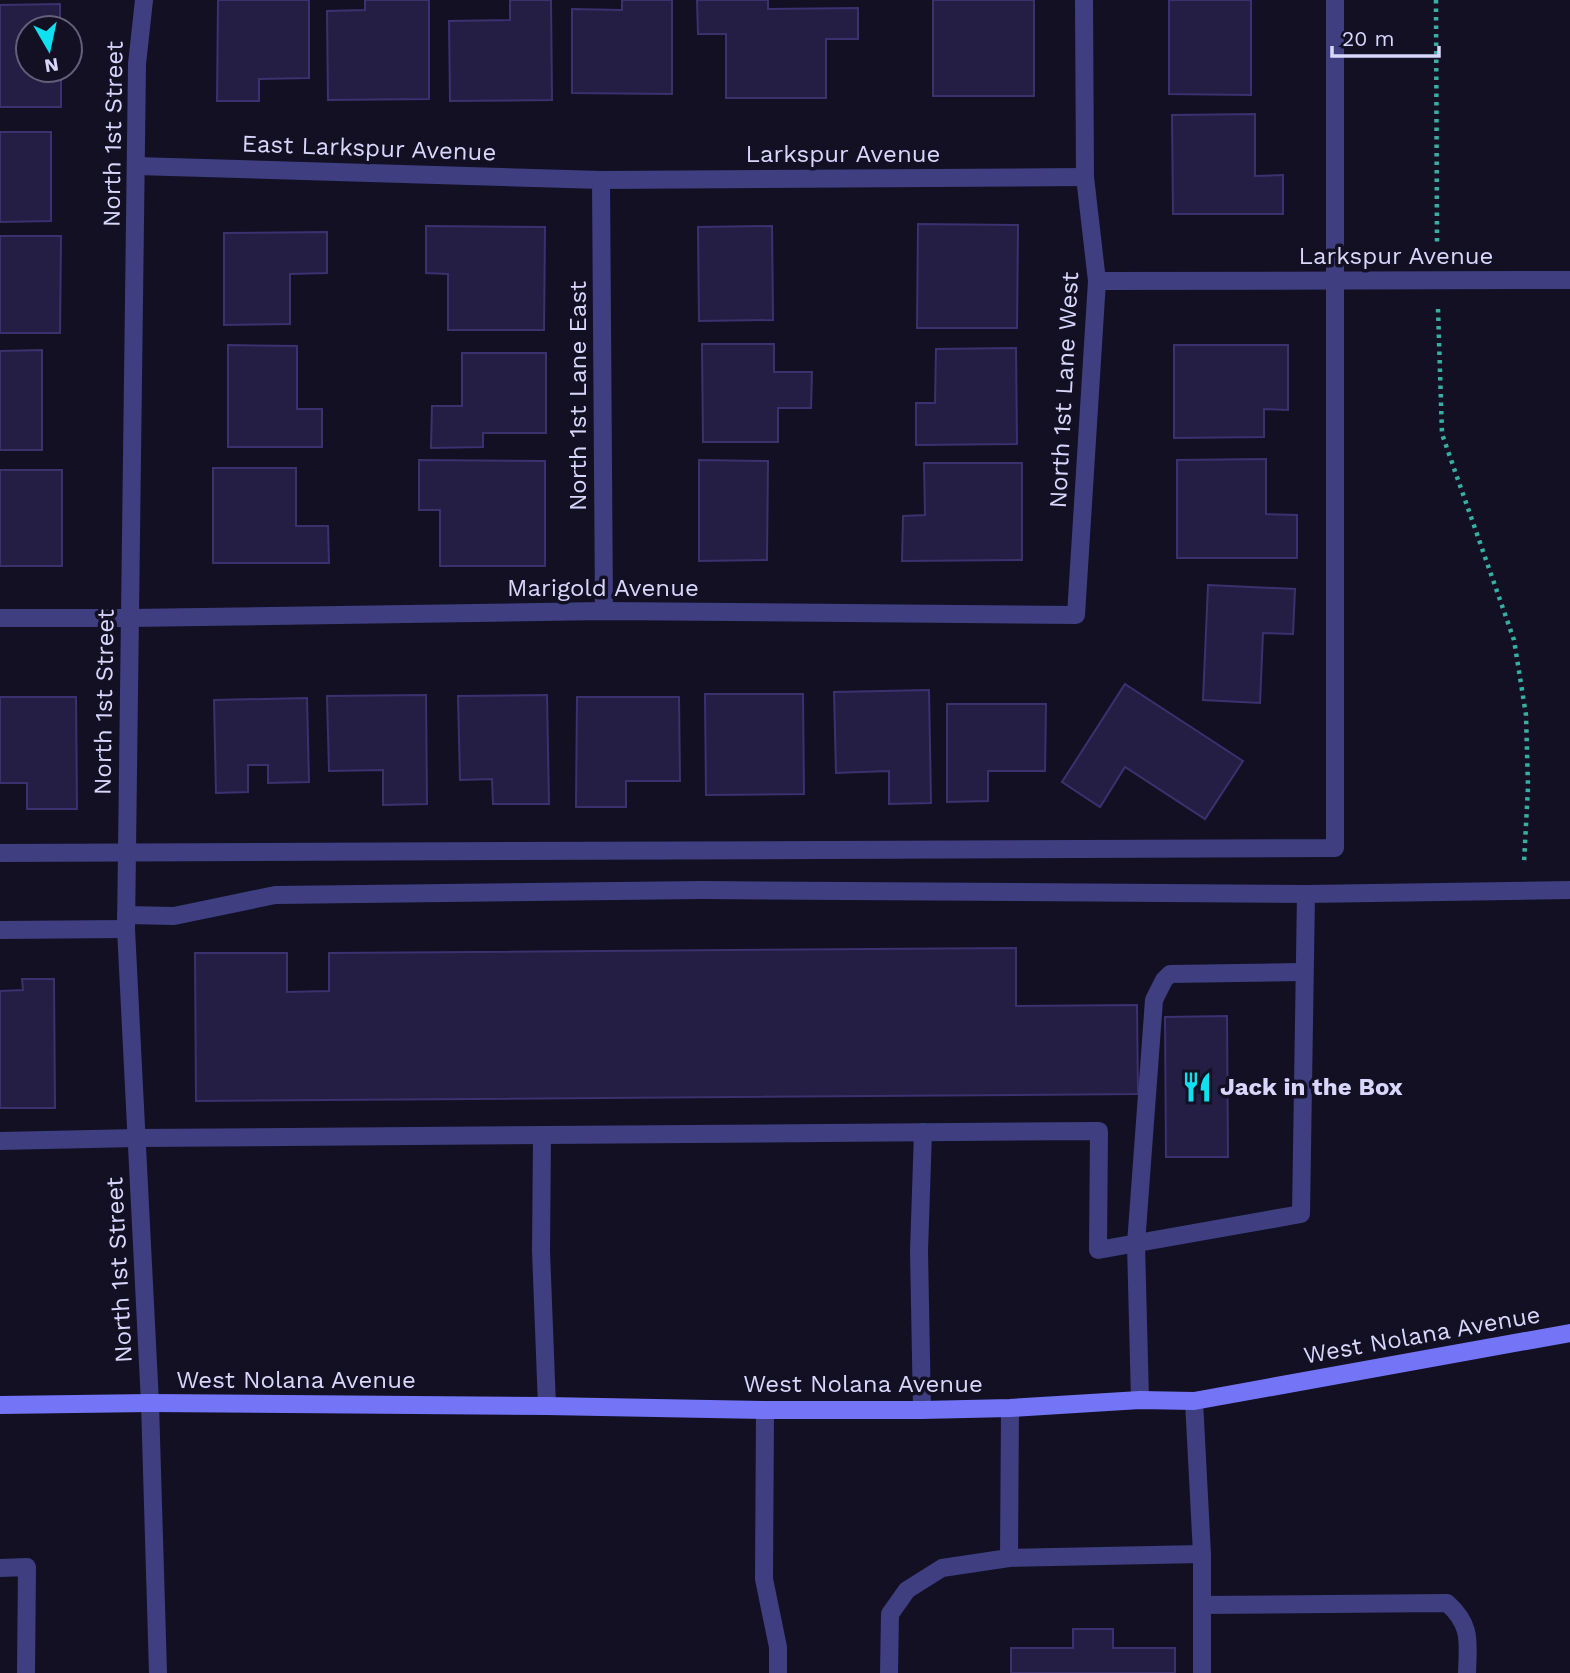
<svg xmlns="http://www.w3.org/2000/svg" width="1570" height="1673" font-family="'Work Sans',sans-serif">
<rect width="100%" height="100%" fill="#131024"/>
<g fill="#241e44" stroke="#3b316f" stroke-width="2">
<path d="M218,0H309V78L259,79V101H217Z"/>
<path d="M365,0H429V99L328,100L327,11L365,10Z"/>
<path d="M510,0H551L552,100L450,101L449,21L510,20Z"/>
<path d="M622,0H672V94L572,93V9L622,10Z"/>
<path d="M697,0H768V9L858,8V39H826V98H726V34H698Z"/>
<rect x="933" y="0" width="101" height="96"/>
<path d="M1169,0H1251V95L1169,94Z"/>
<path d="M60,4V28H28V70H61V107H0V5Z"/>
<path d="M1255,114V176L1283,175V214H1173L1172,115Z"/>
<path d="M0,132H51V221L0,222Z"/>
<path d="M918,224L1018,225L1017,328H917Z"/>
<path d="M426,226L545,227L544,330H448V274L426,273Z"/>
<path d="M772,226L773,320L699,321L698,227Z"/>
<path d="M327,232V273L290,274V324L224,325V233Z"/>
<path d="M0,236H61L60,333H0Z"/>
<path d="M702,344H774V372H812L811,408H778V442H703Z"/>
<path d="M228,345L297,346V409H322V447H228Z"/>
<path d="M1174,345H1288V410L1264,409V437L1174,438Z"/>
<path d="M1016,348L1017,444L916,445V403H935L936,349Z"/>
<path d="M42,350V450H0V351Z"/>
<path d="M462,353H546V433H483V447L431,448L432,406H462Z"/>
<path d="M1266,459V514L1297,515V558H1177V460Z"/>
<path d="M419,460L545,461V566H440V510H419Z"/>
<path d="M699,460L768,461L767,560L699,561Z"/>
<path d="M924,463H1022V560L902,561L903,516L925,515Z"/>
<path d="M213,468H296V526H328L329,563H213Z"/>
<rect x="0" y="470" width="62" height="96"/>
<path d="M1208,585L1295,589L1293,634L1263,633L1260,703L1203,700Z"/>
<path d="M1125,684L1243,761L1205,819L1125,767L1100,807L1062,782Z"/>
<path d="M929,690L931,803L889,804V771L836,773L834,692Z"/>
<path d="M705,694H803L804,794L706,795Z"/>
<path d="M426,695L427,804L383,805V770L329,771L327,696Z"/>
<path d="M547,695L549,804H493L492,779L460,780L458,696Z"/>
<path d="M0,697H76L77,809H27V783H0Z"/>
<path d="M577,697H679L680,781H626V807H576Z"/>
<path d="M307,698L309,782L268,783V765H248V792L216,793L214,700Z"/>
<path d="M947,704H1046L1045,771H988V801L947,802Z"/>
<path d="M1016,948V1006L1137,1005L1138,1094L196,1101L195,953H287V992L329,991V953Z"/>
<path d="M22,979H54L55,1108H0V991L23,990Z"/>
<path d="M1227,1016L1228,1157H1166L1165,1017Z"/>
<path d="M1073,1629H1113V1648H1175V1673H1011V1648H1073Z"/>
</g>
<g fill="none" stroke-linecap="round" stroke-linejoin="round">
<g stroke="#37b0a4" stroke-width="4.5" stroke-dasharray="3.5 5" stroke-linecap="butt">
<path d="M1436,0L1437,245"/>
<path d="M1438,309L1442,434L1514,640L1526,715L1528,787L1524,863"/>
</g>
<g stroke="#3f3e80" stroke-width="18">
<path d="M0,853L1335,848V0"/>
<path d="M126,915L174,916L275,895L702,890L1306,894"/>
<path d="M0,930L126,929"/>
<path d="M542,1136L541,1251L547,1406"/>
<path d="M0,1141L137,1138L1099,1131L1098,1250L1301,1214L1306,894L1570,890"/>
<path d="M1140,1400L1136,1244L1154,1000L1164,980L1170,974L1304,972"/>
<path d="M1194,1401L1202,1554V1673"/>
<path d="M150,1403L158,1673"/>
<path d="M765,1410L764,1579L778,1647V1673"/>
<path d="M922,1410L919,1251L923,1132"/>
<path d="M1009,1558L1202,1554"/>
<path d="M0,1568L27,1567L26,1673"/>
<path d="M1202,1605L1447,1603C1472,1625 1468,1642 1467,1673"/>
<path d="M889,1673L890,1614L907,1590L942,1568L1009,1558L1010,1408"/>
</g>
<g stroke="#3f3e80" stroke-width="18">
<path d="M144,0L137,64L126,929L150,1403"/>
<path d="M136,166L601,180L1085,177"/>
<path d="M601,180L604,611"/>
<path d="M1097,281L1570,280"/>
<path d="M0,618H129L604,611L1076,615L1097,281L1085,177L1084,0"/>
</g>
<path stroke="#7375f6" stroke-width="18" d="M0,1405L150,1403L547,1406L765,1410H922L1010,1408L1140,1400L1194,1401L1570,1333"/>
</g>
<defs>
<g id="restaurant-bare" transform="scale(2.415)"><path d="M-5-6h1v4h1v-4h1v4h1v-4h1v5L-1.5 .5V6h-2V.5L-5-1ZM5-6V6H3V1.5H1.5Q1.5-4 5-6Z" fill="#0fe1f0" stroke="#131024" stroke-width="2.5" paint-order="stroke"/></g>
</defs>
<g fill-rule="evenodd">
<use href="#restaurant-bare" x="1197" y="1087"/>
</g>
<g text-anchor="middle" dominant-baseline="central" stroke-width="7" stroke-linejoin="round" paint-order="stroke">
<g font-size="24" fill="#d9d6fc" stroke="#131024">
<text transform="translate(113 134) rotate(-89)">North 1st Street</text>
<text transform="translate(369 148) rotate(2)">East Larkspur Avenue</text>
<text x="843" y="154">Larkspur Avenue</text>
<text x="1396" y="256">Larkspur Avenue</text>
<text transform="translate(1064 390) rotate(-87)">North 1st Lane West</text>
<text transform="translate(578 396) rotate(-90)">North 1st Lane East</text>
<text x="603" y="588">Marigold Avenue</text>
<text transform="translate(104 702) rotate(-89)">North 1st Street</text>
<text transform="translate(119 1270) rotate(-93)">North 1st Street</text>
<text transform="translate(1422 1335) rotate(-10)">West Nolana Avenue</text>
<text x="296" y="1380">West Nolana Avenue</text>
<text x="863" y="1384">West Nolana Avenue</text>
</g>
<g font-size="24" font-weight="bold" fill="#d9d6fc" stroke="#131024" text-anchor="start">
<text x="1220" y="1087">Jack in the Box</text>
</g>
</g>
<g transform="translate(49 49) rotate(171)"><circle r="33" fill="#131024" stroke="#625f7a" stroke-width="2"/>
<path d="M0-5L12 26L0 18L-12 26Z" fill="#0fe1f0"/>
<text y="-10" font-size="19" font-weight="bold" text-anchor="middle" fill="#d9d6fc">N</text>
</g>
<path d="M1332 46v10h107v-10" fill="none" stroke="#d9d6fc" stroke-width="3.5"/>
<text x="1342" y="46" font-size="21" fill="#d9d6fc" stroke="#131024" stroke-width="5" paint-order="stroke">20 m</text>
</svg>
